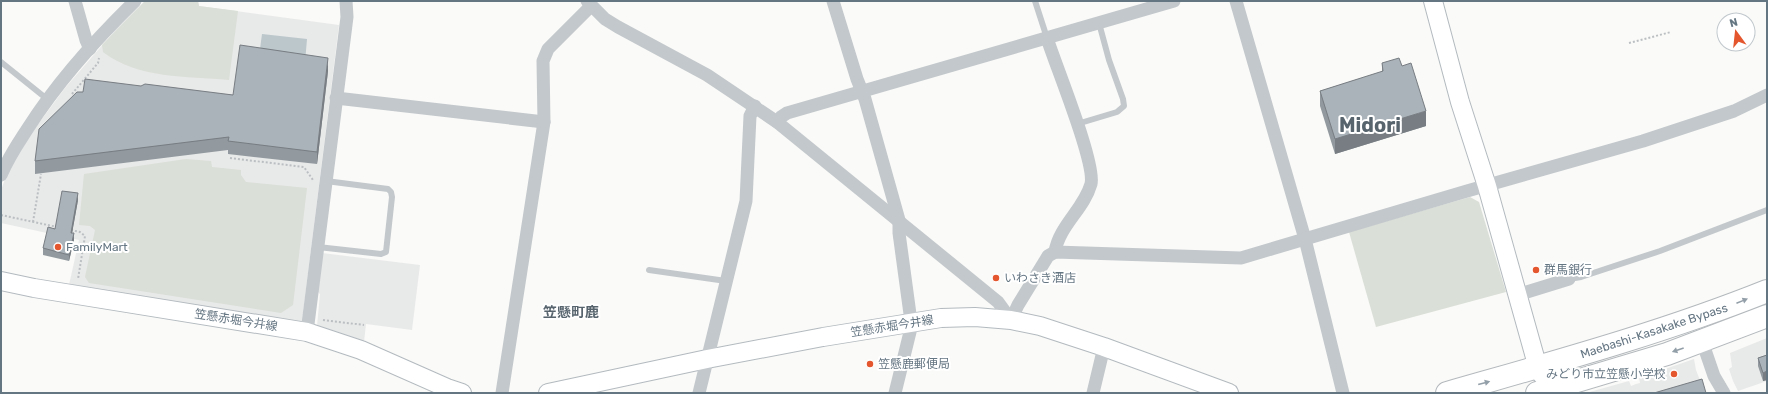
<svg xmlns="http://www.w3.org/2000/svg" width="1768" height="394" font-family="Rubik,'Noto Sans JP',sans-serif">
<rect width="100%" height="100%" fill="#fafaf8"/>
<g fill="#e8e9e9">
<path d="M145,1H198L199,6L339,25L302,321L301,323L69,285L79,240L1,223V190L13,158L65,88L118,27Z"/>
<path d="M322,253L420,265L412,330L366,324L364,342L317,326L320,294L317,291Z"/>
<path d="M1767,338V381L1738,391L1733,381L1729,369L1732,367L1730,353Z"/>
<path d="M1694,359L1696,370L1705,393H1586L1629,381L1631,386L1636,384L1640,383L1639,378Z"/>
</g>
<g fill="#dadfd7">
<path d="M145,1H198L199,6L238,11L229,80C187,76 138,79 103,52L102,45Z"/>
<path d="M186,159L211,161L212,167L241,170V175L246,182L307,188L293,305L281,313L89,283L85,277L95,230L90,226L79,225L84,174Z"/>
<path d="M1470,197L1479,202L1506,292L1376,327L1349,232Z"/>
</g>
<path fill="#bbc7cb" d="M262,34L307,39L305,62L259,57Z"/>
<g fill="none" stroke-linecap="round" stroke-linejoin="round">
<g stroke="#b3babf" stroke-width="20">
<g id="secondary">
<path d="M1433,1L1460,102L1487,186L1538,368C1544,383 1554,382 1568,378"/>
<path d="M1,281L34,288L307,332L361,350L447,388L462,393"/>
<path d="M548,393L707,359L823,337L941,318L975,317L1011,320L1040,326L1104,347L1229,393"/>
</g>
</g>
<g stroke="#b4b9bd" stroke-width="24">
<g id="highway">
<path d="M1447,393C1555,362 1662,333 1767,291"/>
<path d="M1537,393L1667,354L1767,316"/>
</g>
</g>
<g stroke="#bbbfc2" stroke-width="2" stroke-dasharray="2 2" stroke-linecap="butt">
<path d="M1629,43L1671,32"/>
<path d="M72,94L98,63L99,58"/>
<path d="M230,158L304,167L313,180"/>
<path d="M1,215L57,227"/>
<path d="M33,222L41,174"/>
<path d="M71,230L80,232L85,236L78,279"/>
<path d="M323,320L364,325"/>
</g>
<g stroke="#c3c8cc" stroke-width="6">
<path d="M1035,1L1047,38"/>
<path d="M1,62L47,99"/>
<path d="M1077,124L1117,112L1124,106L1123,99L1109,60L1099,23"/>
<path d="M318,247L381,254L386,252L392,197L391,192L388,189L326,181"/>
<path d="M649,270L726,281"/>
<path d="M1569,279L1581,277L1660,251L1767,210"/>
</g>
<g stroke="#c3c8cc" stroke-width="13">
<path d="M75,1L86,40L90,49"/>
<path d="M587,1L605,19L618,27L707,75L777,122L998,302L1011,320"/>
<path d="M833,1L857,79L865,99L899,220V233L910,314L911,328L895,393"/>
<path d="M1236,1L1305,239L1343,393"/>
<path d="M1047,38C1055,64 1096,163 1091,184C1084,209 1059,226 1055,252"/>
<path d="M336,98L544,122"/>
<path d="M777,122L781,117L787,113L1174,1"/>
<path d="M1,175C9,156 17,145 28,128C58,81 96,39 135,1"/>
<path d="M1517,295L1569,279"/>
<path d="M1011,320L1018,305L1048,256L1055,252L1241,258L1467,191L1643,141L1734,111L1767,95"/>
<path d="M307,332L347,17L346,1"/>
<path d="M1702,341L1714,376L1724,393"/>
<path d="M502,393L544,122L543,61L548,49L591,6"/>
<path d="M699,393L746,201L750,116L755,106"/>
<path d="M1093,393L1104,347"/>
</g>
<use href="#secondary" stroke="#fff" stroke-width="18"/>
<use href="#highway" stroke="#fff" stroke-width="22"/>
</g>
<g fill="#929a9f">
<path d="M1382,63L1426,126L1335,154L1320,106V91L1382,72Z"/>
<path d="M328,71L317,164L228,154V150L35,174V161L83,92L141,86L233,95Z"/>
<path d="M78,200L72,233L74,240L69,261L43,255V248Z"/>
<path d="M1767,355V380L1763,381L1758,366V358Z"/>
</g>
<g fill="#777d82">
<path d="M328,58V71L317,164V152Z"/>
<path d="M1426,111V126L1335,154V139Z"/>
<path d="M78,193V200L71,239V233Z"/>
<path d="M74,233V240L69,261V255Z"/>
<path d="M1767,371V380L1763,381V373Z"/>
</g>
<g fill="#aab3b9" stroke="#777d82">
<path d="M240,45L328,58L317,152L228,141L229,137L35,161L39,129L77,92H83L85,79L141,86L145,84L233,95Z"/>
<path d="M1399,58L1402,66L1411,63L1426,111L1335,139L1320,91L1383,71L1382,63Z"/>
<path d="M62,191L78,193L71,233H74L69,255L43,248L48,227L55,229Z"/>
<path d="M1767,355V371L1763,373L1758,358Z"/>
<path d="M1702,379L1706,393H1654Z"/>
</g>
<defs><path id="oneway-solid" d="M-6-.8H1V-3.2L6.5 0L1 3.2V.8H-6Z"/></defs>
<g fill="#939fa8">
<use href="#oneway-solid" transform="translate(1742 301) rotate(-22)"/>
<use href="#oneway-solid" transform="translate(1678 350) rotate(161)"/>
<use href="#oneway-solid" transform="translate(1484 383) rotate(-15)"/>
</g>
<g fill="#e4572e" stroke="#fff" stroke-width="1.5">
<circle cx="58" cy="247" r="4"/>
<circle cx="1536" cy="270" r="4"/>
<circle cx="996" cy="278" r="4"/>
<circle cx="870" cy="364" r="4"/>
<circle cx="1674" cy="374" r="4"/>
</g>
<g text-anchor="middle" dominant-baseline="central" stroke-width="4" stroke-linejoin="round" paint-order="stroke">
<g font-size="12" fill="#657683" stroke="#fff" text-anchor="start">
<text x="66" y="247">FamilyMart</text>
<text x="1544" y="270">群馬銀行</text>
<text x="1004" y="278">いわさき酒店</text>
<text x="878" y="364">笠懸鹿郵便局</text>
<text x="1666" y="374" text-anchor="end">みどり市立笠懸小学校</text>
</g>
<g font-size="12" fill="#657683" stroke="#fff">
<text transform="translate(236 320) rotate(9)">笠懸赤堀今井線</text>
<text transform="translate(892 326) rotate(-9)">笠懸赤堀今井線</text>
<text transform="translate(1654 331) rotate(-18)">Maebashi-Kasakake Bypass</text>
</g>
<g font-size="14" font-weight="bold" fill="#57646e" stroke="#fff">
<text x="571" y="312">笠懸町鹿</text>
</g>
<g font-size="20" font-weight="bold" fill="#57646e" stroke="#fff">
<text x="1370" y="125">Midori</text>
</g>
</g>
<rect width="1768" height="394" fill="none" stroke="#657683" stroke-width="4"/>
<g transform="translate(1736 32) rotate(345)"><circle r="19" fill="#ffffff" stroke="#c1c8cd"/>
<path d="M0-3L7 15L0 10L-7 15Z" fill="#e4572e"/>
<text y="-6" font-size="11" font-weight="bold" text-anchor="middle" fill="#657683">N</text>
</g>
</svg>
